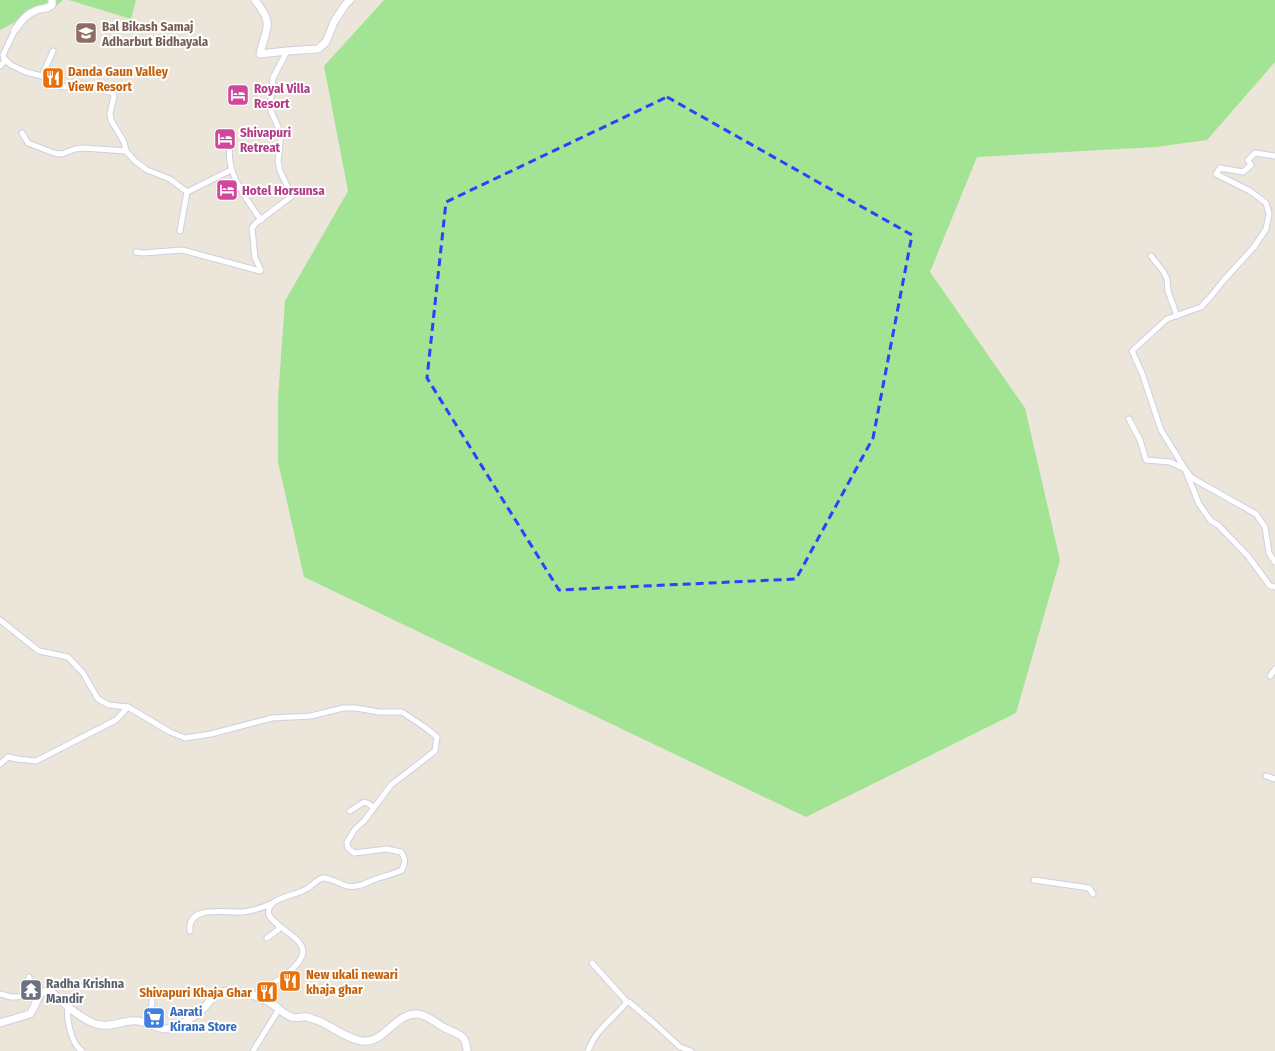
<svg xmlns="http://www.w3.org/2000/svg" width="1275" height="1051" font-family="'Fira Sans Condensed',sans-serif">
<rect width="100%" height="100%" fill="#ebe6d9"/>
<g fill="#a3e394">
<path d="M0,0H63L51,11L40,9L0,30Z"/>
<path d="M69,0H136L131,19Z"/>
<path d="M384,0H1275V62L1207,140L1156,147L977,157L930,272L1025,408L1060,560L1016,713L806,817L304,577L278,462V398L285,301L348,191L324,66Z"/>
</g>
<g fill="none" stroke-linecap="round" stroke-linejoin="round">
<g stroke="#cecfe2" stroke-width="7">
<g id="street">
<path d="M15,30L3,55L4,59L11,65L26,72L42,76L59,86L65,87H72L82,84L113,93L114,96L110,114L111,120L124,142L126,151"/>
<path d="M0,66L6,60"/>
<path d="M42,76L53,51"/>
<path d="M22,133L28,143L54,153L62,154L75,149L83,148L126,151L135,161L147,170L170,179L187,192L231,170"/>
<path d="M231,141C223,170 245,197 261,220"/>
<path d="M1275,156L1255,153L1248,160L1251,165L1243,172L1220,168L1216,174L1250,191L1266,203L1269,214L1266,229L1254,247L1223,281L1212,295L1201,307L1167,319L1132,351L1142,373L1161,430L1185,469L1192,478L1256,514L1265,527L1269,553L1275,562"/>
<path d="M180,231L187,192"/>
<path d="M136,252L143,253L182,250L260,271L261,270L255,258L252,228L256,223L292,196L280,171L278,161L281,134L271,111V100L273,78L287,51"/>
<path d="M1151,256L1163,271L1167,279L1168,291L1177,316"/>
<path d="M1129,419L1140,440L1146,460L1170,462L1185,469L1199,504L1211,521L1218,525L1248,556L1270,586L1275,587"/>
<path d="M0,620L39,651L68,657L83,673L98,699L109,705L128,707L170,732L185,738L211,734L272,718L311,716L343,708H356L379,712H402L426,728L437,737L435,751L391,785L364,821L355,829L347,842L348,848L354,853L387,849L401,852C406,859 405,862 402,870C392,875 383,876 373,880C368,882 361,886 356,886C353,887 349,886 347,886C339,884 331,878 323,878C317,879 313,885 308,888C298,895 284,895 274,902C250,922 311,934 302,956C295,973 267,986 253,996"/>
<path d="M1270,676L1275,669"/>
<path d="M0,764L8,757L17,759L36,761L116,720L128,707"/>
<path d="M1266,776L1275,779"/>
<path d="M350,811L364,802L369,804L374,808"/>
<path d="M1034,880L1089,888L1093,894"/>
<path d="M190,931C187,904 226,913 243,912C253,911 264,907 273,903"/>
<path d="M267,938L278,930L279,926"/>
<path d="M592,963L627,1002"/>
<path d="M29,977C30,986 34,988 42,992"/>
<path d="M0,994L11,997L38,996"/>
<path d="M68,1006C66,1018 71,1044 82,1051"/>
<path d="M149,1023L152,1001"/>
<path d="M253,1051L279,1009"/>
<path d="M588,1051C595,1030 613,1019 627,1002H629L655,1024L680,1047L691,1051"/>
</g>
</g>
<g stroke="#cecfe2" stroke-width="9">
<g id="secondary">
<path d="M255,0C275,26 266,26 260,54L287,51L318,49L326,42L334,22L345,5L350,0"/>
<path d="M15,30C20,22 28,13 37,10C43,8 47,9 52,5V0"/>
<path d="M0,1023L30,1014C35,1007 37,998 42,992L50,991C63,1002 85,1024 102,1025C115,1027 125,1019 138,1021C158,1024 162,1036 183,1023C190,1019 197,1014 203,1009C210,1001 217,990 229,991C242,992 258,996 269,1002C277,1006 284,1015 292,1017C297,1019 302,1016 307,1017C311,1018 315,1020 319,1021C333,1027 347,1039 362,1041C385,1044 395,1012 418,1014C428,1015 438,1025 447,1029C460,1035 466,1035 467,1051"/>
</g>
</g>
<use href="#street" stroke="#fff" stroke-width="5"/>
<use href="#secondary" stroke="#fff" stroke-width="7"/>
</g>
<path fill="none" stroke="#343cfd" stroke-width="3" stroke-dasharray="8 5" stroke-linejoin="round" d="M667,97L912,235L873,438L796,579L559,590L427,378L446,202Z"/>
<defs>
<g id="school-square" transform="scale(1.15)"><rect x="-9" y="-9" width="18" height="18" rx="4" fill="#8d6e63" stroke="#fff"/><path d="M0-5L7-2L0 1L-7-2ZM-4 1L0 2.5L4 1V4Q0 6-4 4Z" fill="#fff"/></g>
<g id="restaurant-square" transform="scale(1.15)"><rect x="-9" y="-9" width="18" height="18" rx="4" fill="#e8710a" stroke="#fff"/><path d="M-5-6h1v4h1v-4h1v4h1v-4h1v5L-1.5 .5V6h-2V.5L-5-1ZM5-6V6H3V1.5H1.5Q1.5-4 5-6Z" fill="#fff"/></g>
<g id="hotel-square" transform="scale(1.15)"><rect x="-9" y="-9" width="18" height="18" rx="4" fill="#d1479c" stroke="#fff"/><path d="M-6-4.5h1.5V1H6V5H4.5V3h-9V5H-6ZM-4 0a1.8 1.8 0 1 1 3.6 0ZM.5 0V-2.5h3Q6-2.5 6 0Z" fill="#fff"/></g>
<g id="temple-square" transform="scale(1.15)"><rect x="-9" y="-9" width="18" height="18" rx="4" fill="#6b7280" stroke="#fff"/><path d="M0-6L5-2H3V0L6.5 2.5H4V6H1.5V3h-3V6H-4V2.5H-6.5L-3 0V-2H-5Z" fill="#fff"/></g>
<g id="supermarket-square" transform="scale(1.15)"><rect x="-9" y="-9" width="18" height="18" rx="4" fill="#3f7fe0" stroke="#fff"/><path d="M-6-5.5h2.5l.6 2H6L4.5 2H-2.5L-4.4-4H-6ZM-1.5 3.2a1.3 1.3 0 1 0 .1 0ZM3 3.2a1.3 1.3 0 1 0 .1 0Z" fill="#fff"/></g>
</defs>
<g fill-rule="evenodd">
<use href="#school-square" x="86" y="33"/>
<use href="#restaurant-square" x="53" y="78"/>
<use href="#hotel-square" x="238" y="95"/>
<use href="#hotel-square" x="225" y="139"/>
<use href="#hotel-square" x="227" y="190"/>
<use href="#restaurant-square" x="290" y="981"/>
<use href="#temple-square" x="31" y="990"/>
<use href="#restaurant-square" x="267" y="992"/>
<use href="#supermarket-square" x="154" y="1018"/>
</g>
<g text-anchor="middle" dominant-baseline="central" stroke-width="4" stroke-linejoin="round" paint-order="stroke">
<g font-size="13" font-weight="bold" fill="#785e54" stroke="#fff" text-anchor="start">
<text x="102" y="26">Bal Bikash Samaj<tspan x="102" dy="15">Adharbut Bidhayala</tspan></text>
</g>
<g font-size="13" font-weight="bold" fill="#c56008" stroke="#fff" text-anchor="start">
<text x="68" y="71">Danda Gaun Valley<tspan x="68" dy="15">View Resort</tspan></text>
<text x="306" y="974">New ukali newari<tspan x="306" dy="15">khaja ghar</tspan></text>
<text x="252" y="992" text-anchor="end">Shivapuri Khaja Ghar</text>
</g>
<g font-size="13" font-weight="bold" fill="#b23c85" stroke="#fff" text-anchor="start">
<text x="254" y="88">Royal Villa<tspan x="254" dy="15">Resort</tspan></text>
<text x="240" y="132">Shivapuri<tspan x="240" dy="15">Retreat</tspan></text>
<text x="242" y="190">Hotel Horsunsa</text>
</g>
<g font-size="13" font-weight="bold" fill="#5b616d" stroke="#fff" text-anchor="start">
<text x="46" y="983">Radha Krishna<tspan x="46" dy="15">Mandir</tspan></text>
</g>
<g font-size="13" font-weight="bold" fill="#366cbe" stroke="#fff" text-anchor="start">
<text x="170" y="1011">Aarati<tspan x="170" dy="15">Kirana Store</tspan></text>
</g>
</g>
</svg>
